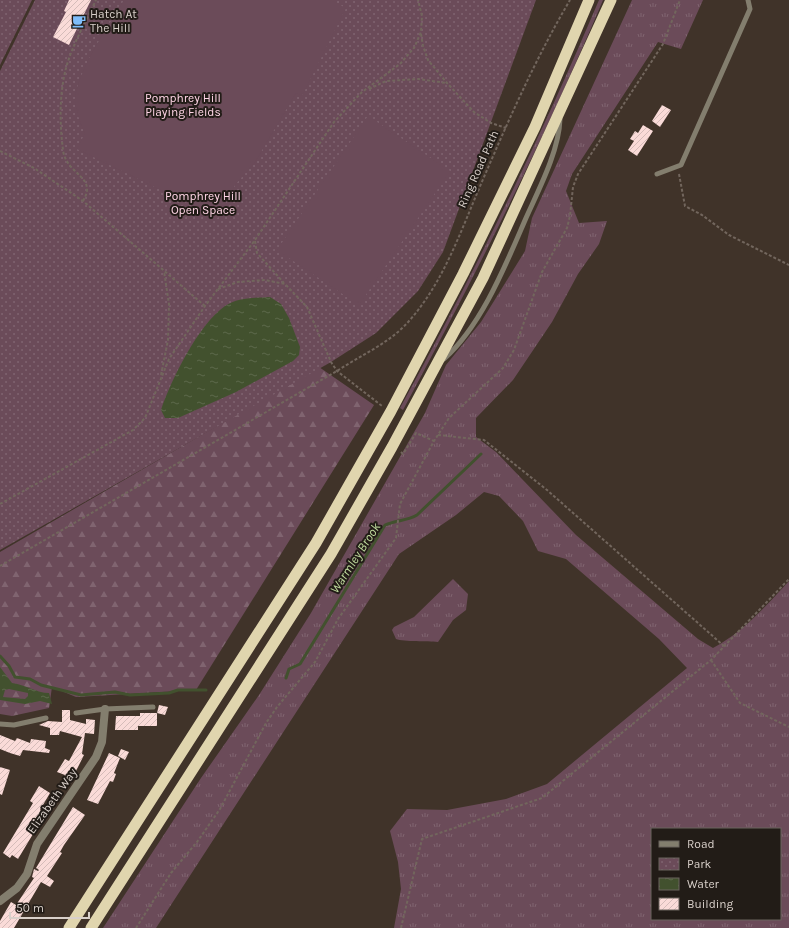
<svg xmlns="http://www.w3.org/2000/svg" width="789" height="928" font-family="Karla,sans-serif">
<defs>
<pattern id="grass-tufts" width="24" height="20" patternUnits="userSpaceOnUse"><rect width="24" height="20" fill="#6b4b59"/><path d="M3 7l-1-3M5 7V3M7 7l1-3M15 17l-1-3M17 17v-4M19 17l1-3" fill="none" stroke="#806470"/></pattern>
<pattern id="forest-firs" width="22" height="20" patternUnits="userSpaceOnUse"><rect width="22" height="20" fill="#6b4b59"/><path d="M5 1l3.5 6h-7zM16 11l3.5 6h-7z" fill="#806470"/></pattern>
<pattern id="park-dots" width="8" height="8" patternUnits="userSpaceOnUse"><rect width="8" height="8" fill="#6b4b59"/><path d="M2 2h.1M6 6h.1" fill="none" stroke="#806470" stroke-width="1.8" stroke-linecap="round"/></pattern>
<pattern id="water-ripples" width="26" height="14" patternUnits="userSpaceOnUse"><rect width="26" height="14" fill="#42512e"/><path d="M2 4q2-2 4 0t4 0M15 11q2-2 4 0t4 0" fill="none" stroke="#5d694b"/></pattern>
<pattern id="building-hatch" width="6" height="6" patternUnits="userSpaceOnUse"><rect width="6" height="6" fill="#fadbd8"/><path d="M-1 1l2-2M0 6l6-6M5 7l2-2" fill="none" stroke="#d5bcb9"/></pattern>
</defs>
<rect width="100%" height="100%" fill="#403329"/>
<g fill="url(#grass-tufts)" fill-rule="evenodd">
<path d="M599,0H603C544,140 475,276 403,410L400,408C473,275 540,140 599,0Z"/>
<path d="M632,0H703L681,49L658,42L572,174L566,191L579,223L607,221L599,244L578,274L552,322L513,380L476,418V437L496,452L576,535L698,639L713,648C743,632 766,606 789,581V928H394L401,889L398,862L390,831L407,809L447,810L506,799L547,784L687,668L659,639L566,559L538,551L523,521L499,496L484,492L456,515L399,554L156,928H103L201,778L259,695L311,613L425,413L446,365L481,322L525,251L532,218ZM652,829H780V919H652Z"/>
<path d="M453,579L468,594L466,610L453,620L438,642C428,641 404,642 396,639L392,630L394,627L414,617Z"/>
</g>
<path fill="url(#forest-firs)" d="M319,367L374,405L196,690L76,697L52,687L49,708L12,716L0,714V552Z"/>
<g fill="url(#park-dots)">
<path d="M0,0H32L0,65Z"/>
<path d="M35,0H536L443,252L418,291L376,333L331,362L0,550V71Z"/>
</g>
<g fill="#6b4b59">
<path d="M124,0H330L346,8L302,96L296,93L255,162L235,185L218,218L77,149L85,133C81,127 74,104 75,97C82,62 106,31 124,0Z"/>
<path d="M368,116L450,171L359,305L277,250Z"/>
</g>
<g fill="url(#water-ripples)" fill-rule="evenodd">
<path d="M270,297L281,304L289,318L300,347L299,355L293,361L236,392L178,418H165L161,410C171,380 198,325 225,306C238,297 255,298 270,297Z"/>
<path d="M0,667L12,683C27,685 36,693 49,693L52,704L40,701L25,704L0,700ZM9,689L28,693V696L25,699L3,697L5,690Z"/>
</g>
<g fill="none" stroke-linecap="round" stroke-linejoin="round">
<g stroke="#42512e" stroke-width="3">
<path d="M0,656L9,666L15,677L30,679L41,685L81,695L115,692L130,695L169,693L178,690H206"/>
<path d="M286,678L289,669L300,664L385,525C396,520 407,521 417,515L481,454"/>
</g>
</g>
<g fill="url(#building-hatch)">
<path d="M69,0H91L69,45L53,37L66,12L64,11Z"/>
<path d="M662,105L671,110L660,127L652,121Z"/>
<path d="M643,125L653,131L637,156L628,150L634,141L630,139L635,131L638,133Z"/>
<path d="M159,705L168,707L165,715L157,713Z"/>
<path d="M62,710H70V720L86,724V719L95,720L94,734L85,733L82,754L84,755L71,781L64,777L65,775L57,772L65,759L69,761L82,737L60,731L59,735H50V728L39,725L48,721L62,722Z"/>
<path d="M140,713H157V726H138V730H115L116,716H140Z"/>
<path d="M0,735L15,741L17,738L30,743L31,739L46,741L45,748L50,750L49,753L23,750L20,756L10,753L0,749Z"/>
<path d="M121,749L129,752L125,760L118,756Z"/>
<path d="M109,753L120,758L114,773L116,774L113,782L110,781L98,804L87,800Z"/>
<path d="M0,767L10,770L2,795L0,794Z"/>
<path d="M39,786L50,793L40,810L45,814L18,859L12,855L10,858L3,853L33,803L30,801Z"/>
<path d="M73,807L85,815L64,845L60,852L62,853L47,876L54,881L50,887L41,882L14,928H0V921L11,902L16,905L34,878L32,877L34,869L38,871L39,870L36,868Z"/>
</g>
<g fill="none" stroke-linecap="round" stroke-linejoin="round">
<g stroke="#72665d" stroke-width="2" stroke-dasharray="3 2" stroke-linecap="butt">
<path d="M421,34L423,46L428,60L447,83L474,112L491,123L506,128"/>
<path d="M369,89L386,81L419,79L446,83"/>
<path d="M0,151L34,168L83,201L205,306"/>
<path d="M679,174L685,206L702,215L729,235L789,265"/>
<path d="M83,201C98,176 66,175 63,150C59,118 59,83 71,53C78,35 88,17 96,0"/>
<path d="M255,241L257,253L284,283"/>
<path d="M218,289L238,282L265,280L285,284L307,307L331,362L337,371L382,406"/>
<path d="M161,375L168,340L169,304L164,271"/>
<path d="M438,435L484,440L547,490L724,646"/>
<path d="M401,452L403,454L416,433L434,441"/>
<path d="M0,504L133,430L145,418L169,359L205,306L255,240L334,122L362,92L400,64L414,48L421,32L422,16L418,0"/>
<path d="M0,566L337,371C361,355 390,343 409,321C442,284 459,236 478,191C506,126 534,61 570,0"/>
<path d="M711,660L740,703L789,727"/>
<path d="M136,928L171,873L197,842L220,809L266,723L277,707L315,662L338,619L396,538L400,504L434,441L449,418L503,368L514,350L542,272L567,228L570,216L573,187L578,174L663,44L680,0"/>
<path d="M401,928L422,839L542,798L711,660L789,579"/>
</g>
<g stroke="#837e6e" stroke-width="5">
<path d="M657,174L681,165L750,9L748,0"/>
<path d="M444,359C482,325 506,264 526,218C539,189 559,151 560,119"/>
<path d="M76,713L105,709L153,707"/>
<path d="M0,724L14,725L46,718"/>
</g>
<path stroke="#837e6e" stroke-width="8" d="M0,901L17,888L27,874L37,844L96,757L102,742L105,709"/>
<g stroke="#e0d5ae" stroke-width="11">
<path d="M69,928L316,543L391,411L463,274L535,127L589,0"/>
<path d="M91,928L331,554L392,447L483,278L611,0"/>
</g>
</g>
<defs>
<g id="cafe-bare" transform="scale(1.08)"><path d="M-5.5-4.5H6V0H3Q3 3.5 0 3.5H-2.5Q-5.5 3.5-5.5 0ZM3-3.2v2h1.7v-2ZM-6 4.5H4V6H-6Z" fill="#7fbdfa" stroke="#221c17" stroke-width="2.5" paint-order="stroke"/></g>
</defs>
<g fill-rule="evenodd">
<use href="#cafe-bare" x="79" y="21"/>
</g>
<g text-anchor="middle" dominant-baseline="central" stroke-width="4" stroke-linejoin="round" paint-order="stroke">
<g font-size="12" fill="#d9d0ca" stroke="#221c17" text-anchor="start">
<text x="90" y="14">Hatch At<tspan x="90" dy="14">The Hill</tspan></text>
</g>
<g font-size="12" fill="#ffd5e6" stroke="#221c17">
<text x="183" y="98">Pomphrey Hill<tspan x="183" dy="14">Playing Fields</tspan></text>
<text x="203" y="196">Pomphrey Hill<tspan x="203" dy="14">Open Space</tspan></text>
</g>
<g font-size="12" fill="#d9d0ca" stroke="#221c17">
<text transform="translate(478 169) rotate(-66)">Ring Road Path</text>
<text transform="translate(52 801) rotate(-55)">Elizabeth Way</text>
</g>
<g font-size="13" font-style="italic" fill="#bed99c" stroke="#221c17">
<text transform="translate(355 558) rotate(-57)">Warmley Brook</text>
</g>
</g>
<rect x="651" y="828" width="130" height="92" fill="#221c17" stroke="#6b645f"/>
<rect x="659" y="841" width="20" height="6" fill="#837e6e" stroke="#6b645f"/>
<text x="687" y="848" font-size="12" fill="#d9d0ca">Road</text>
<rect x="659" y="858" width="20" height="12" fill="url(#park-dots)" stroke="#6b645f"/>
<text x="687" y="868" font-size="12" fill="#d9d0ca">Park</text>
<rect x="659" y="878" width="20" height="12" fill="url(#water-ripples)" stroke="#6b645f"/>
<text x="687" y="888" font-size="12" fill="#d9d0ca">Water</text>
<rect x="659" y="898" width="20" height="12" fill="url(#building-hatch)" stroke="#6b645f"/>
<text x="687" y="908" font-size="12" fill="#d9d0ca">Building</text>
<path d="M10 912v6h79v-6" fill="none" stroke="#d9d0ca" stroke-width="2"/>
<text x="16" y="912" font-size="12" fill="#d9d0ca" stroke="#221c17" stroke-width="3" paint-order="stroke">50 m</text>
</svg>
